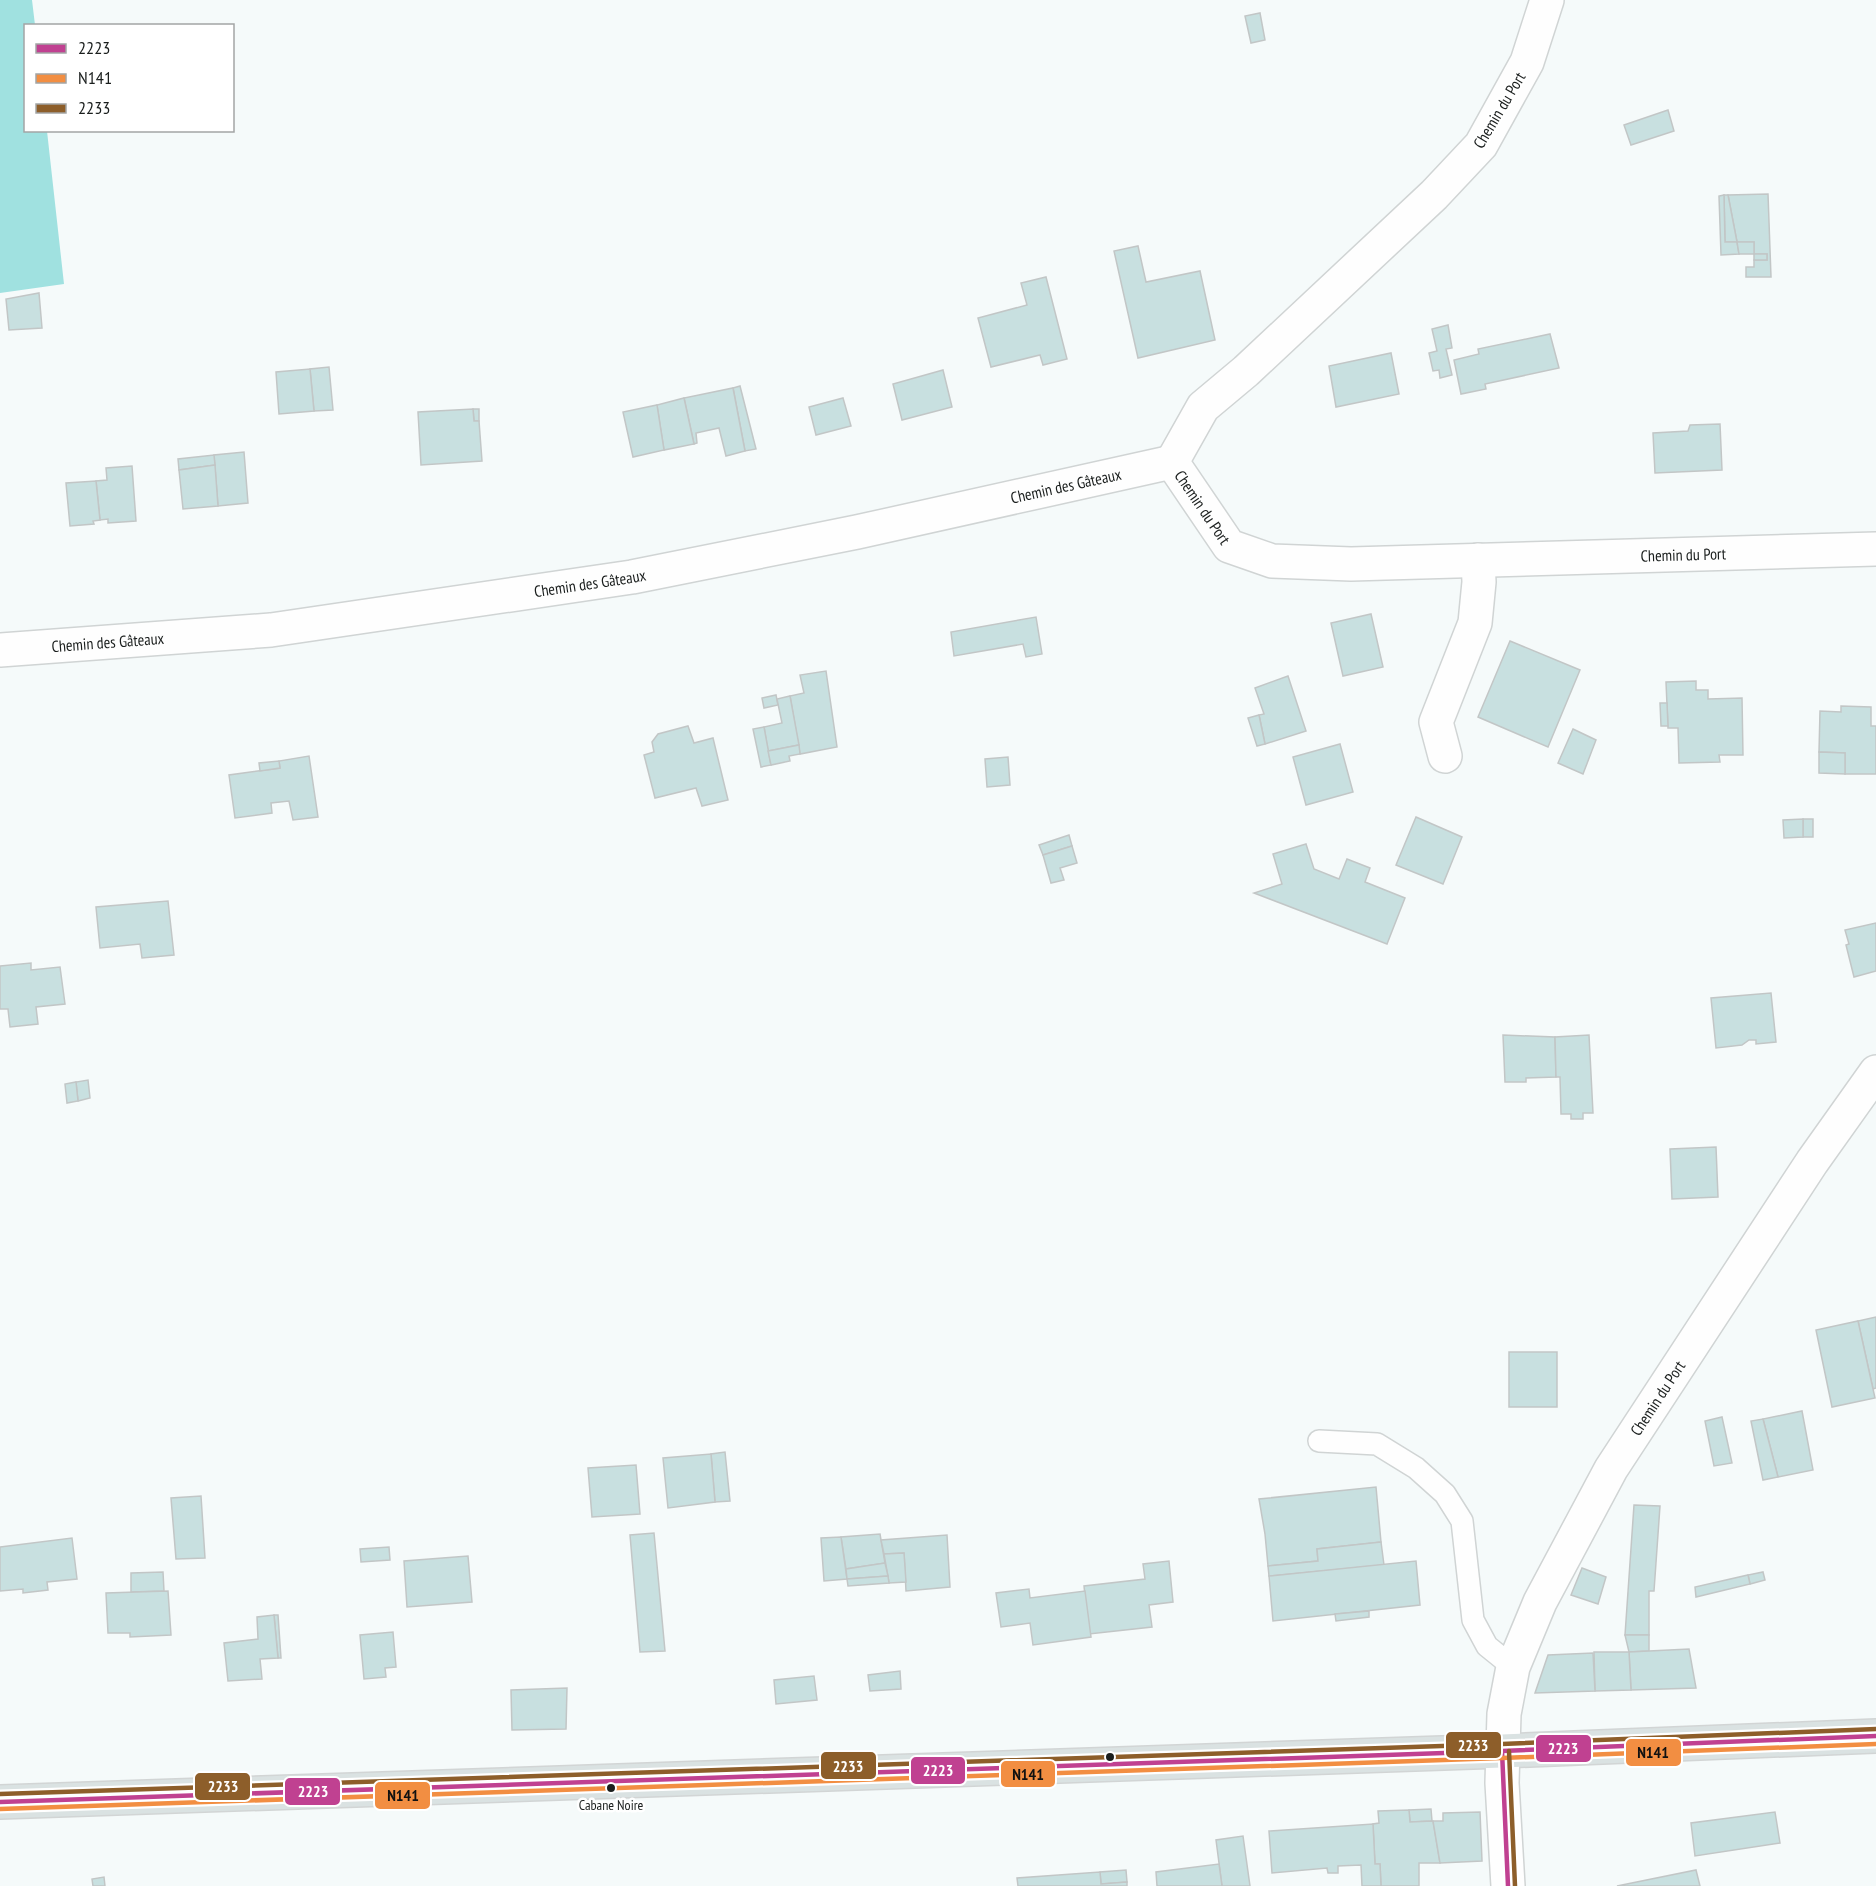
<svg xmlns="http://www.w3.org/2000/svg" width="1876" height="1886" font-family="'PT Sans Narrow',sans-serif">
<rect width="100%" height="100%" fill="#f5fafa"/>
<path fill="#a0e1e0" d="M0,0H32L35,25L26,26V130L47,131L64,284L0,293Z"/>
<g fill="#c8e0e0" stroke="#c2c6c6" stroke-width="1.5">
<path d="M1260,13L1265,40L1251,43L1245,16Z"/>
<path d="M1668,110L1674,131L1631,145L1624,125Z"/>
<path d="M1768,194L1771,277H1746V267H1754V260H1767V254H1754V242H1737L1728,195Z"/>
<path d="M1724,195H1728L1737,242H1725Z"/>
<path d="M1724,195L1725,242H1737L1739,254L1721,255L1719,196Z"/>
<path d="M1737,242H1754V254H1739Z"/>
<path d="M1138,246L1146,282L1200,271L1215,340L1138,358L1114,251Z"/>
<rect x="1754" y="254" width="13" height="6"/>
<path d="M1046,277L1067,359L1043,365L1040,355L991,367L978,318L1027,305L1021,283Z"/>
<path d="M39,293L42,328L9,330L6,299Z"/>
<path d="M1448,325L1452,348L1446,349L1452,375L1440,378L1439,370L1433,371L1429,353L1437,351L1432,329Z"/>
<path d="M1550,334L1559,368L1485,384L1486,389L1461,394L1454,360L1479,354L1478,349Z"/>
<path d="M1391,353L1399,394L1336,407L1329,366Z"/>
<path d="M329,367L333,410L314,411L310,369Z"/>
<path d="M310,369L314,411L279,414L276,372Z"/>
<path d="M943,370L952,407L902,420L893,384Z"/>
<path d="M740,386L756,449L745,451L733,388Z"/>
<path d="M733,388L745,451L726,456L719,428L696,433L697,443L694,444L684,398Z"/>
<path d="M684,398L694,444L664,450L657,405Z"/>
<path d="M843,398L851,426L816,435L809,407Z"/>
<path d="M657,405L664,450L633,457L623,412Z"/>
<path d="M473,409H479V421H474Z"/>
<path d="M473,409L474,421H479L482,461L421,465L418,412Z"/>
<path d="M1720,424L1722,470L1655,473L1653,433L1688,431L1690,425Z"/>
<path d="M244,452L248,503L218,506L214,455Z"/>
<path d="M214,455L215,465L179,470L178,459Z"/>
<path d="M215,465L218,506L183,509L179,470Z"/>
<path d="M132,466L136,521L108,523V519L100,520L96,481L107,480L106,468Z"/>
<path d="M96,481L100,520L93,521L94,524L70,526L66,483Z"/>
<path d="M1371,614L1383,667L1343,676L1331,623Z"/>
<path d="M1036,617L1042,654L1026,657L1023,644L954,656L951,632Z"/>
<path d="M1510,641L1580,670L1548,747L1478,717Z"/>
<path d="M826,671L837,747L800,754L790,696L804,693L800,675Z"/>
<path d="M1288,676L1306,731L1265,744L1259,715L1264,714L1255,688Z"/>
<path d="M1696,681V690H1708V699L1742,698L1743,755H1719L1720,762L1679,763L1678,728H1668L1666,682Z"/>
<path d="M776,695L778,705L764,708L762,698Z"/>
<path d="M790,696L799,745L768,751L764,727L782,723L777,699Z"/>
<path d="M1660,703H1667L1668,726H1661Z"/>
<path d="M1841,706L1871,707V726H1876V774H1845V753L1819,752L1820,711L1841,712Z"/>
<path d="M1259,715L1265,744L1257,746L1248,718Z"/>
<path d="M688,726L694,743L713,738L728,800L702,806L696,788L655,798L644,755L654,752L652,742L658,734Z"/>
<path d="M764,727L771,765L761,767L753,729Z"/>
<path d="M1573,729L1596,740L1583,774L1558,763Z"/>
<path d="M1340,744L1353,792L1306,805L1293,757Z"/>
<path d="M799,745L800,754L789,756L790,761L771,765L768,751Z"/>
<path d="M1819,752L1845,753V774L1819,773Z"/>
<path d="M309,756L318,817L293,820L289,801L271,803L272,813L235,818L229,775L280,768L279,761Z"/>
<path d="M1008,757L1010,785L987,787L985,759Z"/>
<path d="M279,761L280,768L260,771L259,763Z"/>
<path d="M1416,817L1462,837L1443,884L1396,865Z"/>
<rect x="1803" y="819" width="10" height="18"/>
<path d="M1803,819V837L1784,838L1783,820Z"/>
<path d="M1069,835L1072,846L1043,855L1039,845Z"/>
<path d="M1306,844L1314,869L1339,879L1347,859L1370,868L1365,882L1405,898L1387,944L1254,893L1282,884L1273,854Z"/>
<path d="M1072,846L1077,863L1060,868L1064,880L1051,883L1043,855Z"/>
<path d="M168,901L174,955L142,958L140,944L100,948L96,907Z"/>
<path d="M1876,923V971L1854,977L1846,945L1849,944L1845,930Z"/>
<path d="M31,963V970L60,967L65,1004L36,1007L38,1024L10,1027L8,1009H0V966Z"/>
<path d="M1771,993L1776,1042L1756,1044V1040H1749L1742,1045L1716,1048L1711,998Z"/>
<path d="M1503,1035L1555,1037L1556,1077L1526,1078V1082H1505Z"/>
<path d="M1589,1035L1593,1113H1583V1119H1571V1114H1561L1560,1077H1556L1555,1037Z"/>
<path d="M88,1080L90,1098L78,1101L76,1082Z"/>
<path d="M76,1082L78,1101L67,1103L65,1084Z"/>
<path d="M1716,1147L1718,1197L1672,1199L1670,1149Z"/>
<path d="M1876,1317V1388L1873,1389L1858,1321Z"/>
<path d="M1858,1321L1875,1398L1832,1407L1816,1330Z"/>
<rect x="1509" y="1352" width="48" height="55"/>
<path d="M1802,1411L1813,1470L1778,1477L1763,1419Z"/>
<path d="M1722,1417L1732,1463L1714,1466L1705,1421Z"/>
<path d="M1763,1419L1778,1477L1763,1480L1751,1421Z"/>
<path d="M725,1452L730,1501L715,1502L711,1454Z"/>
<path d="M711,1454L715,1502L668,1508L663,1458Z"/>
<path d="M636,1465L640,1514L592,1517L588,1468Z"/>
<path d="M1376,1487L1381,1542L1317,1549L1318,1561L1268,1566L1265,1534L1259,1499Z"/>
<path d="M201,1496L205,1558L176,1559L171,1498Z"/>
<path d="M1634,1505L1660,1506L1654,1591H1649V1635H1625Z"/>
<path d="M654,1533L665,1651L640,1652L630,1535Z"/>
<path d="M880,1534L885,1563L846,1569L841,1537Z"/>
<path d="M947,1535L950,1587L906,1591L904,1553L884,1554L881,1540Z"/>
<path d="M841,1537L847,1579L824,1581L821,1538Z"/>
<path d="M72,1538L77,1579L47,1582L48,1590L23,1593V1589L0,1591V1547Z"/>
<path d="M1381,1542L1384,1565L1269,1576L1268,1566L1318,1561L1317,1549Z"/>
<path d="M389,1547L390,1560L361,1562L360,1549Z"/>
<path d="M904,1553L906,1582L889,1583L884,1554Z"/>
<path d="M468,1556L472,1602L407,1607L404,1561Z"/>
<path d="M1169,1561L1173,1602L1149,1605L1152,1627L1089,1634L1084,1586L1145,1579L1143,1564Z"/>
<path d="M1416,1561L1420,1605L1273,1621L1269,1576Z"/>
<path d="M885,1563L888,1576L847,1579L846,1569Z"/>
<path d="M1582,1568L1606,1577L1598,1604L1571,1595Z"/>
<path d="M163,1572L164,1591L131,1592V1573Z"/>
<path d="M1763,1572L1765,1580L1750,1584L1748,1575Z"/>
<path d="M1748,1575L1750,1584L1696,1597L1695,1587Z"/>
<path d="M888,1576L889,1583L848,1586L847,1579Z"/>
<path d="M1029,1589L1030,1598L1085,1591L1091,1637L1033,1645L1030,1623L1001,1627L996,1593Z"/>
<path d="M168,1591L171,1635L130,1637V1633H108L106,1593Z"/>
<path d="M1369,1611V1617L1336,1621L1335,1614Z"/>
<path d="M274,1615H278L281,1658H278Z"/>
<path d="M274,1615L278,1658L260,1659L262,1679L228,1681L224,1643L258,1639L257,1617Z"/>
<path d="M393,1632L396,1667L385,1668L386,1677L364,1679L360,1635Z"/>
<path d="M1625,1635H1649V1651L1629,1652Z"/>
<path d="M1689,1649L1696,1688L1631,1690L1629,1652Z"/>
<path d="M1594,1652H1629L1631,1690L1595,1691Z"/>
<path d="M1593,1653L1595,1691L1535,1693L1548,1655Z"/>
<path d="M900,1671L901,1689L870,1691L868,1675Z"/>
<path d="M814,1676L817,1700L776,1704L774,1680Z"/>
<path d="M567,1688L566,1729L512,1730L511,1690Z"/>
<path d="M1431,1809L1432,1821L1410,1822L1409,1810Z"/>
<path d="M1409,1810L1410,1822L1433,1821L1440,1863H1419V1886H1381L1380,1864H1375L1373,1824L1379,1823L1378,1811Z"/>
<path d="M1480,1812L1482,1861L1440,1863L1433,1821H1443V1813Z"/>
<path d="M1775,1812L1780,1843L1695,1856L1691,1823Z"/>
<path d="M1373,1824L1375,1864H1380L1381,1886H1362L1361,1865L1338,1866V1873H1328L1327,1868L1272,1873L1269,1831Z"/>
<path d="M1243,1836L1250,1886H1222L1216,1840Z"/>
<path d="M1219,1864L1222,1886H1157L1156,1872Z"/>
<path d="M1126,1870L1127,1882L1101,1884L1100,1872Z"/>
<path d="M1696,1870L1700,1886H1617Z"/>
<path d="M1100,1872L1101,1884L1127,1882V1886H1018L1017,1878Z"/>
<path d="M104,1877L105,1886H93L92,1879Z"/>
</g>
<g fill="none" stroke-linecap="round" stroke-linejoin="round">
<g stroke="#d0d4d4" stroke-width="24">
<path id="lane" d="M1319,1441L1377,1444L1416,1468L1445,1494L1462,1521L1473,1620L1487,1646L1513,1667"/>
</g>
<g stroke="#d0d4d4" stroke-width="36">
<g id="street">
<path id="s1" d="M1547,0L1527,62L1481,145L1434,195L1246,371L1203,407L1172,462L1229,546L1272,561L1351,564L1876,549"/>
<path id="s2" d="M0,650L271,630L632,577L857,532L1172,462"/>
<path d="M1445,756L1436,722L1475,623L1479,582L1478,560"/>
<path id="s3" d="M1508,1886L1502,1783L1504,1714L1513,1667L1540,1602L1611,1469L1812,1162L1876,1072"/>
</g>
</g>
<g stroke="#d2d5d5" stroke-width="36">
<path id="primary" d="M0,1802L1502,1751L1876,1736"/>
</g>
<use href="#lane" stroke="#fefefe" stroke-width="21"/>
<use href="#street" stroke="#fefefe" stroke-width="33"/>
<use href="#primary" stroke="#dae2e2" stroke-width="33"/>
<g stroke="#fff" stroke-width="9">
<g id="bus-1">
<path d="M1502,1751L1508,1886"/>
<path d="M0,1802L1502,1751L1876,1736"/>
</g>
</g>
<g stroke="#fff" stroke-width="9">
<path id="bus-2" d="M0,1809L1502,1758L1876,1744"/>
</g>
<g stroke="#fff" stroke-width="9">
<g id="bus-3">
<path d="M1509,1751L1515,1886"/>
<path d="M0,1794L1502,1744L1876,1729"/>
</g>
</g>
<use href="#bus-1" stroke="#c04191" stroke-width="4.5"/>
<use href="#bus-2" stroke="#f28e42" stroke-width="4.5"/>
<use href="#bus-3" stroke="#8d5e2a" stroke-width="4.5"/>
</g>
<g fill="#1a1e1d" stroke="#fff" stroke-width="2">
<circle cx="1110" cy="1757" r="5"/>
<circle cx="611" cy="1788" r="5"/>
</g>
<g text-anchor="middle" dominant-baseline="central" stroke-width="5" stroke-linejoin="round" paint-order="stroke">
<g font-size="14" fill="#1a1e1d" stroke="#fff">
<text x="611" y="1805">Cabane Noire</text>
</g>
<g font-size="16" fill="#1a1e1d" stroke="#fff">
<text transform="translate(1499 110) rotate(-59)">Chemin du Port</text>
<text stroke="none"><textPath href="#s2" startOffset="1080">Chemin des Gâteaux</textPath></text>
<text stroke="none"><textPath href="#s1" startOffset="660">Chemin du Port</textPath></text>
<text stroke="none"><textPath href="#s1" startOffset="1164">Chemin du Port</textPath></text>
<text stroke="none"><textPath href="#s2" startOffset="594">Chemin des Gâteaux</textPath></text>
<text stroke="none"><textPath href="#s2" startOffset="108">Chemin des Gâteaux</textPath></text>
<text stroke="none"><textPath href="#s3" startOffset="526">Chemin du Port</textPath></text>
</g>
</g>
<g stroke="#fff" stroke-width="2">
<rect x="1445" y="1731" width="57" height="28" rx="6" fill="#8d5e2a"/>
<rect x="1535" y="1734" width="57" height="29" rx="6" fill="#c04191"/>
<rect x="1625" y="1738" width="57" height="29" rx="6" fill="#f28e42"/>
<rect x="820" y="1751" width="57" height="29" rx="6" fill="#8d5e2a"/>
<rect x="910" y="1756" width="56" height="29" rx="6" fill="#c04191"/>
<rect x="1000" y="1760" width="56" height="28" rx="6" fill="#f28e42"/>
<rect x="194" y="1772" width="57" height="29" rx="6" fill="#8d5e2a"/>
<rect x="284" y="1777" width="57" height="29" rx="6" fill="#c04191"/>
<rect x="374" y="1781" width="57" height="29" rx="6" fill="#f28e42"/>
</g>
<g font-size="16" text-anchor="middle" font-weight="bold" fill="#fff">
<text x="1473" y="1751">2233</text>
<text x="1563" y="1754">2223</text>
<text x="848" y="1772">2233</text>
<text x="938" y="1776">2223</text>
<text x="223" y="1792">2233</text>
<text x="313" y="1797">2223</text>
</g>
<g font-size="16" text-anchor="middle" font-weight="bold" fill="#111">
<text x="1653" y="1758">N141</text>
<text x="1028" y="1780">N141</text>
<text x="403" y="1801">N141</text>
</g>
<rect x="24" y="24" width="210" height="108" fill="#ffffff" stroke="#a3a5a5" stroke-width="1.5"/>
<rect x="36" y="44" width="30" height="9" fill="#c04191" stroke="#a3a5a5" stroke-width="1.5"/>
<text x="78" y="54" font-size="18" fill="#1a1e1d">2223</text>
<rect x="36" y="74" width="30" height="9" fill="#f28e42" stroke="#a3a5a5" stroke-width="1.5"/>
<text x="78" y="84" font-size="18" fill="#1a1e1d">N141</text>
<rect x="36" y="104" width="30" height="9" fill="#8d5e2a" stroke="#a3a5a5" stroke-width="1.5"/>
<text x="78" y="114" font-size="18" fill="#1a1e1d">2233</text>
</svg>
